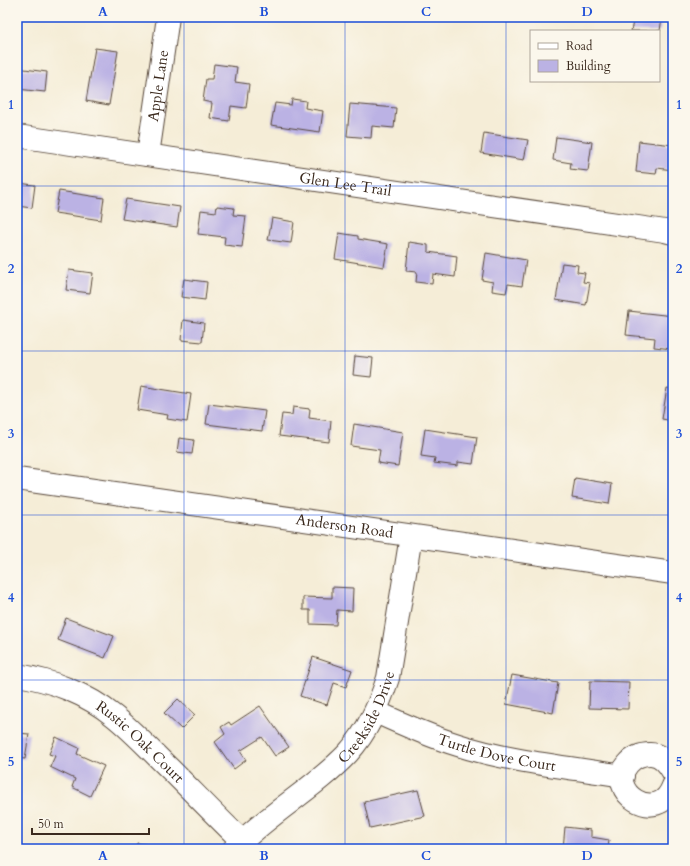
<svg xmlns="http://www.w3.org/2000/svg" width="690" height="866" font-family="Cardo,serif">
<rect width="100%" height="100%" fill="#fbf7ec"/>
<filter id="ink" filterUnits="userSpaceOnUse"><feTurbulence type="fractalNoise" baseFrequency=".025" numOctaves="2"/><feDisplacementMap in="SourceGraphic" scale="8" xChannelSelector="R" yChannelSelector="G"/><feConvolveMatrix kernelMatrix="1 2 1 2 8 2 1 2 1" color-interpolation-filters="sRGB"/></filter>
<filter id="wash" filterUnits="userSpaceOnUse"><feTurbulence type="fractalNoise" baseFrequency=".012" numOctaves="4" result="noise"/><feDisplacementMap in="SourceGraphic" scale="16" xChannelSelector="R" yChannelSelector="G"/><feGaussianBlur stdDeviation="0.9" result="paint"/><feColorMatrix in="noise" values="0 0 0 0 0 0 0 0 0 0 0 0 0 0 0 0 0 1.4 0 .05"/><feComposite in="paint" operator="in"/></filter>
<g filter="url(#wash)">
<rect width="100%" height="100%" fill="#f5edd7"/>
<g id="blocks">
<g fill="#bbb2e4">
<path d="M634,17H662L660,31H631Z"/>
<path d="M95,48L118,51L109,105L86,101Z"/>
<path d="M214,64L237,67L235,82L249,84L246,108L231,106L229,121L210,118L212,103L203,101L206,79H212Z"/>
<path d="M17,68L47,72L45,92L17,89Z"/>
<path d="M292,99L306,101L305,108L323,111L320,132L271,125L275,103L291,105Z"/>
<path d="M350,104L396,108L394,128L372,126L371,138L347,136Z"/>
<path d="M484,133L528,140L524,160L481,153Z"/>
<path d="M556,137L592,142L588,171L570,169L571,163L553,160Z"/>
<path d="M639,141L673,145V170L657,168L656,174L636,172Z"/>
<path d="M17,183L35,185L32,208L17,206Z"/>
<path d="M59,191L104,198L101,220L55,213Z"/>
<path d="M126,199L180,207L177,227L122,219Z"/>
<path d="M217,206L234,208L233,215L246,216L242,247L224,245L225,237L198,234L201,210L216,212Z"/>
<path d="M272,218L294,222L291,243L268,240Z"/>
<path d="M339,233L358,236V239L388,244L384,267L335,259Z"/>
<path d="M409,242L428,245V252L457,256L455,277L433,274L432,284L416,282L417,272L406,271Z"/>
<path d="M486,253L526,260L522,286L508,284L506,293L492,291L493,282L482,280Z"/>
<path d="M562,263L578,265L577,272L585,273L583,282L590,283L586,305L556,300Z"/>
<path d="M69,270L93,273L90,293L66,290Z"/>
<path d="M184,279L207,282L205,300L181,297Z"/>
<path d="M629,311L673,316L672,349L654,347L655,338L626,335Z"/>
<path d="M183,320L204,323L202,342L181,340Z"/>
<path d="M355,356L373,358L371,377L353,375Z"/>
<path d="M141,386L191,394L187,422L167,419L168,415L137,410Z"/>
<path d="M667,388L673,389V421L662,419Z"/>
<path d="M209,404L265,411L262,431L206,424Z"/>
<path d="M293,407L310,409L309,418L331,421L329,442L279,436L282,414L292,415Z"/>
<path d="M354,424L403,432L398,466L378,463L380,450L351,446Z"/>
<path d="M425,429L477,437L473,464L458,462V466L434,463L435,458L421,456Z"/>
<path d="M179,438L194,440L192,454L177,452Z"/>
<path d="M575,478L612,484L609,504L572,498Z"/>
<path d="M332,587L353,588L352,611L337,610L336,625L310,624V610H303V597L332,598Z"/>
<path d="M66,618L114,636L105,658L58,640Z"/>
<path d="M313,657L352,670L346,687L334,683L327,705L300,696Z"/>
<path d="M512,675L558,683L553,713L506,704Z"/>
<path d="M590,681L629,682L628,709L589,708Z"/>
<path d="M178,699L195,715L181,729L164,713Z"/>
<path d="M260,706L289,747L275,756L262,737L240,751L246,760L234,769L215,742L225,734L221,727L229,722L231,725Z"/>
<path d="M17,733L29,734L25,759L17,758Z"/>
<path d="M56,737L79,748L77,754L104,766L90,796L72,787L75,779L50,767L55,756L49,754Z"/>
<path d="M418,790L425,816L370,828L364,802Z"/>
<path d="M565,827L591,830V837L609,840L608,849H563Z"/>
<path d="M137,843L163,847V849H136Z"/>
</g>
</g>
</g>
<g filter="url(#ink)">
<use href="#blocks" fill-opacity="0" stroke="#57473a" stroke-width="1"/>
<g fill="none" stroke-linecap="round" stroke-linejoin="round">
<g stroke="#57473a" stroke-width="24">
<g id="minor">
<path id="s1" d="M17,136L665,231L673,233"/>
<path id="s2" d="M148,155L168,17"/>
<path id="s3" d="M17,479L673,573"/>
<path id="s4" d="M17,675C51,680 87,694 114,716C134,732 152,752 171,770C195,794 218,818 242,841"/>
<path id="s5" d="M376,712C402,724 429,736 458,745C511,762 568,767 623,776"/>
<path d="M673,772C668,763 661,754 650,754C641,754 634,757 628,764C604,791 658,827 673,786"/>
<path id="s6" d="M234,849C269,813 314,789 348,753C368,731 379,705 388,678L411,536"/>
</g>
</g>
<use href="#minor" stroke="#fff" stroke-width="22"/>
</g>
</g>
<path fill="none" stroke="#1d4ed8" stroke-width="1" stroke-opacity="0.55" d="M184,17V849M345,17V849M506,17V849M17,186H673M17,351H673M17,515H673M17,680H673"/>
<g text-anchor="middle" dominant-baseline="central" stroke-width="4" stroke-linejoin="round" paint-order="stroke">
<g font-size="15" fill="#3b2a1e" stroke="#fbf7ec">
<text stroke="none"><textPath href="#s2" startOffset="70">Apple Lane</textPath></text>
<text stroke="none"><textPath href="#s1" startOffset="332">Glen Lee Trail</textPath></text>
<text stroke="none"><textPath href="#s3" startOffset="331">Anderson Road</textPath></text>
<text stroke="none"><textPath href="#s6" startOffset="190">Creekside Drive</textPath></text>
<text stroke="none"><textPath href="#s4" startOffset="143">Rustic Oak Court</textPath></text>
<text stroke="none"><textPath href="#s5" startOffset="128">Turtle Dove Court</textPath></text>
</g>
</g>
<rect width="690" height="866" fill="none" stroke="#fbf7ec" stroke-width="44"/>
<rect x="530" y="30" width="130" height="52" fill="#fbf7ec" stroke="#aea59a"/>
<rect x="538" y="43" width="20" height="6" fill="#ffffff" stroke="#aea59a"/>
<text x="566" y="50" font-size="12" fill="#3b2a1e">Road</text>
<rect x="538" y="60" width="20" height="12" fill="#bbb2e4" stroke="#aea59a"/>
<text x="566" y="70" font-size="12" fill="#3b2a1e">Building</text>
<path d="M32 828v6h117v-6" fill="none" stroke="#3b2a1e" stroke-width="2"/>
<text x="38" y="828" font-size="12" fill="#3b2a1e" stroke="#fbf7ec" stroke-width="3" paint-order="stroke">50 m</text>
<rect x="22" y="22" width="646" height="822" fill="none" stroke="#1d4ed8" stroke-width="1.5"/>
<g font-size="13" text-anchor="middle" font-weight="bold" fill="#1d4ed8">
<text x="103" y="16">A</text>
<text x="264" y="16">B</text>
<text x="426" y="16">C</text>
<text x="587" y="16">D</text>
<text x="11" y="109">1</text>
<text x="679" y="109">1</text>
<text x="11" y="273">2</text>
<text x="679" y="273">2</text>
<text x="11" y="438">3</text>
<text x="679" y="438">3</text>
<text x="11" y="602">4</text>
<text x="679" y="602">4</text>
<text x="11" y="766">5</text>
<text x="679" y="766">5</text>
<text x="103" y="860">A</text>
<text x="264" y="860">B</text>
<text x="426" y="860">C</text>
<text x="587" y="860">D</text>
</g>
</svg>
